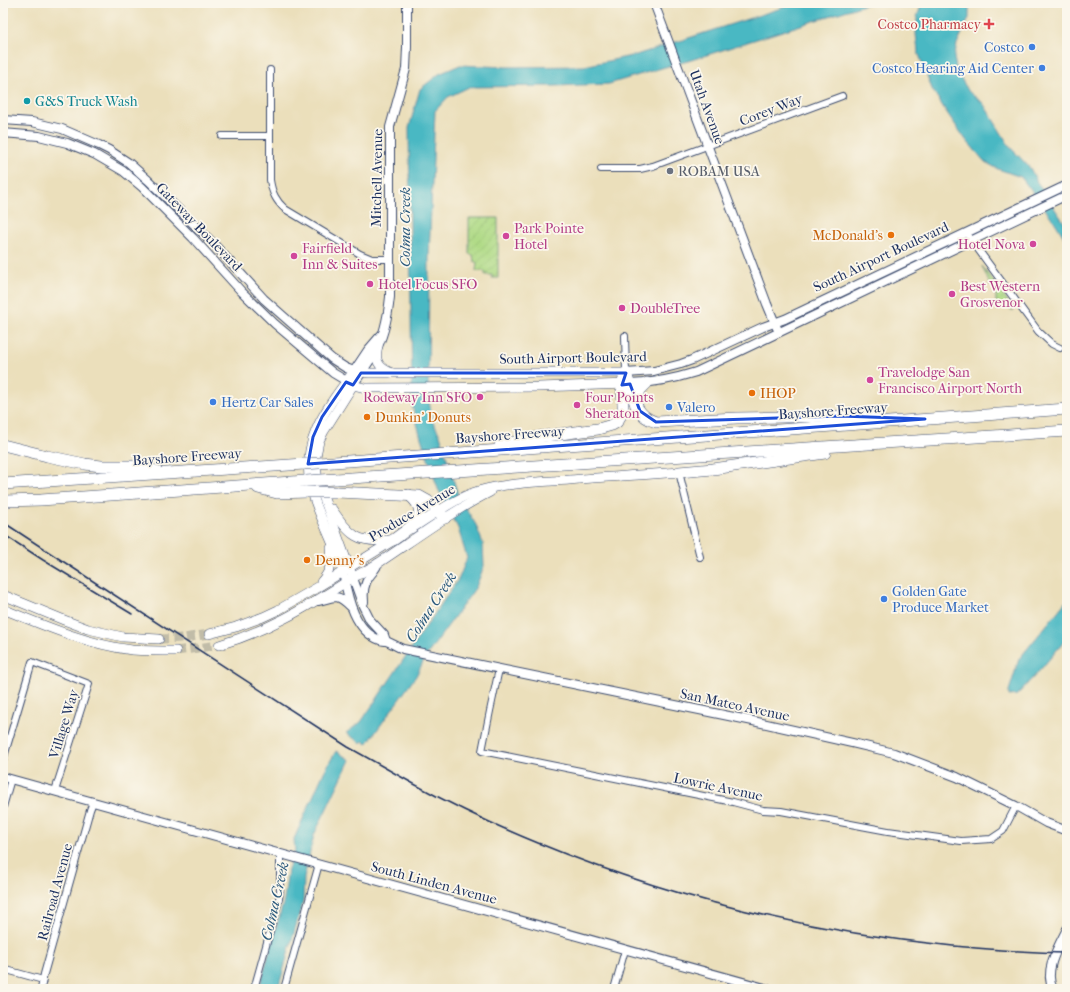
<svg xmlns="http://www.w3.org/2000/svg" width="1070" height="992" font-family="'IM FELL French Canon',serif">
<defs>
<pattern id="grass-dots" width="8" height="8" patternUnits="userSpaceOnUse"><rect width="8" height="8" fill="#afda85"/><path d="M2 2h.1M6 6h.1" fill="none" stroke="#96bb75" stroke-width="1.8" stroke-linecap="round"/></pattern>
<pattern id="garden-furrows" width="10" height="10" patternUnits="userSpaceOnUse"><rect width="10" height="10" fill="#afda85"/><path d="M-1 1l2-2M0 10L10 0M9 11l2-2" fill="none" stroke="#96bb75"/></pattern>
</defs>
<rect width="100%" height="100%" fill="#fbf7ec"/>
<filter id="ink" filterUnits="userSpaceOnUse"><feTurbulence type="fractalNoise" baseFrequency=".025" numOctaves="2"/><feDisplacementMap in="SourceGraphic" scale="8" xChannelSelector="R" yChannelSelector="G"/><feConvolveMatrix kernelMatrix="1 2 1 2 8 2 1 2 1" color-interpolation-filters="sRGB"/></filter>
<filter id="wash" filterUnits="userSpaceOnUse"><feTurbulence type="fractalNoise" baseFrequency=".012" numOctaves="4" result="noise"/><feDisplacementMap in="SourceGraphic" scale="16" xChannelSelector="R" yChannelSelector="G"/><feGaussianBlur stdDeviation="0.9" result="paint"/><feColorMatrix in="noise" values="0 0 0 0 0 0 0 0 0 0 0 0 0 0 0 0 0 1.4 0 .05"/><feComposite in="paint" operator="in"/></filter>
<g filter="url(#wash)">
<rect width="100%" height="100%" fill="#ebdfbb"/>
<path fill="url(#grass-dots)" stroke="#658472" d="M982,266L1014,310H1011L1010,305H996V286L990,285Z"/>
<path fill="url(#garden-furrows)" stroke="#658472" d="M469,218H498V278H492V275H485V271H476L477,263L474,261L473,255L469,254Z"/>
<g fill="#49b8c3" stroke="#327490">
<path d="M797,3H870L688,61L665,67L609,84L555,86L469,87L448,97L435,111L429,256L428,397L433,422L440,435L458,495L476,525L483,544L484,566L476,587L432,648L426,656L416,676L367,744L363,741L361,743L346,733L361,722L459,578L467,558L458,528L438,489L421,438L412,405L409,128L420,89L439,74L460,65L506,67L584,66L636,55Z"/>
<path d="M922,3H969V18L957,44L954,58L957,72L969,92L983,103L1010,147L1030,168L1037,182L1067,227V242L1054,221L1021,177L998,169L985,162L966,140L945,110L932,89L918,52L916,34L917,17Z"/>
<path d="M1067,600V638L1041,669L1017,695L1009,696V691L1019,659Z"/>
<path d="M336,751L350,760L314,835L304,878L303,901L278,989H259L284,900L288,869L295,851L294,839L324,772Z"/>
</g>
</g>
<g filter="url(#ink)">
<g fill="none" stroke-linecap="round" stroke-linejoin="round">
<g stroke="#c1bca8" stroke-width="9" stroke-dasharray="9 4.5" stroke-linecap="butt">
<path d="M159,639L184,638L209,634"/>
<path d="M176,651L198,648L219,645"/>
</g>
<g stroke="#3a496c" stroke-width="8">
<g id="street">
<path d="M270,70V180C272,193 276,201 285,209L360,254L372,259H390"/>
<path d="M222,136H270"/>
<path d="M601,169H640L653,166L842,96"/>
<path d="M969,237L1038,331L1052,344L1060,348"/>
<path d="M625,336L626,373"/>
<path d="M679,472L700,557"/>
<path d="M499,669L490,711L482,751L733,802L763,810L781,811L888,831L961,841L991,839L1003,831L1016,806"/>
<path d="M3,760L32,662L89,684L55,791"/>
<path d="M3,807L11,779"/>
<path d="M3,969L43,980"/>
<path d="M41,989L44,974L90,810L93,802"/>
<path d="M254,989L279,899L280,891V854"/>
<path d="M284,989L319,864"/>
<path d="M614,989L625,950"/>
</g>
</g>
<g stroke="#3a496c" stroke-width="10">
<g id="secondary">
<path d="M654,3L767,304L777,328"/>
<path d="M3,120L32,122L62,129L99,145L109,150L129,163L148,180L211,241L264,299L282,315L332,359L346,368L354,371L368,350L381,335"/>
<path d="M3,133L39,136L67,143L94,154L123,171L142,187L193,238L241,291L275,324L333,373L353,385C360,375 367,365 374,354C384,337 388,316 390,297V127L406,69L407,47V3"/>
<path d="M626,373L654,371L681,364L692,360L763,327L785,319L1067,185"/>
<path d="M630,384C653,383 674,379 696,372L1067,195"/>
<path d="M344,577C348,599 355,631 380,640C381,641 384,641 386,641C392,643 397,647 403,649L753,721L852,743L894,753L957,777L1016,806L1046,823L1067,831"/>
<path d="M353,578L363,606L370,620L384,635L386,641"/>
<path d="M318,601C336,597 336,593 350,606"/>
<path d="M364,602C363,593 364,584 369,577C373,571 376,570 378,563"/>
<path d="M3,777L768,989"/>
<path d="M1053,989C1043,971 1059,945 1067,929"/>
</g>
</g>
<g stroke="#3a496c" stroke-width="10">
<g id="primary">
<path d="M378,346C374,360 378,368 392,373"/>
<path d="M332,509C350,535 357,544 390,540"/>
<path d="M411,529C430,517 457,497 478,491C506,483 539,482 569,480C605,477 642,475 679,472"/>
<path d="M343,572C335,545 321,521 313,495C297,445 325,410 354,371L369,373H626"/>
<path d="M353,578L319,485L315,462L317,451L319,441L324,431L353,385L365,388L539,387L628,384"/>
<path d="M321,582C330,572 333,562 331,548"/>
<path d="M3,595L64,620L88,629L123,637L159,639"/>
<path d="M3,609C45,626 87,644 132,650C147,651 161,651 176,651"/>
<path d="M209,634L236,627L263,617L278,610L318,587L399,537"/>
<path d="M219,645C267,631 304,609 346,582C357,575 369,569 380,562C416,538 451,512 490,492"/>
</g>
</g>
<g stroke="#3a496c" stroke-width="12">
<g id="highway">
<path d="M626,373C633,393 633,416 656,422L737,418L841,416L878,417"/>
<path d="M636,405L640,390L647,383"/>
<path d="M3,445L47,456L85,464L101,466H137L157,471"/>
<path d="M500,445L538,437L598,429L612,425L617,422L623,412V405L622,385L626,373"/>
<path d="M334,462L1067,409"/>
<path d="M679,472L713,469L825,453"/>
<path d="M336,479L1067,431"/>
<path d="M3,484L304,464"/>
<path d="M258,488L277,493L307,492"/>
<path d="M337,492L419,496L428,501L445,518"/>
<path d="M3,501L41,500L306,481"/>
<path d="M393,540C409,528 434,515 409,495"/>
</g>
</g>
<use href="#street" stroke="#fff" stroke-width="6"/>
<use href="#secondary" stroke="#fff" stroke-width="8"/>
<use href="#primary" stroke="#fff" stroke-width="9"/>
<use href="#highway" stroke="#fff" stroke-width="11"/>
<g stroke="#1b2f5e" stroke-width="1.5">
<path d="M3,522L99,585L348,747C370,759 392,772 414,784C454,806 496,826 538,843C671,898 810,932 953,946C991,949 1029,953 1067,953"/>
<path d="M3,534L43,560L132,614"/>
</g>
<g stroke="#3a496c" stroke-width="12" stroke-linecap="butt">
<g id="highway-bridge">
<path d="M304,464L334,462"/>
<path d="M306,481L336,479"/>
<path d="M307,492H337"/>
</g>
</g>
<use href="#highway-bridge" stroke="#fff" stroke-width="11"/>
</g>
</g>
<path fill="none" stroke="#1d4ed8" stroke-width="3" stroke-linejoin="round" d="M361,373H626L622,385L630,384L640,411L656,422L841,416L925,419L308,464L313,437L322,417L346,382L353,385Z"/>
<path fill="#e0444e" stroke="#fbf7ec" stroke-width="1.5" d="M987 18h4v4h4v4h-4v4h-4v-4h-4v-4h4z"/>
<g fill="#3f7fe0" stroke="#fbf7ec" stroke-width="1.5">
<circle cx="1032" cy="47" r="4"/>
<circle cx="1042" cy="68" r="4"/>
<circle cx="213" cy="402" r="4"/>
<circle cx="669" cy="407" r="4"/>
<circle cx="884" cy="599" r="4"/>
</g>
<circle fill="#0f9aa8" stroke="#fbf7ec" stroke-width="1.5" cx="27" cy="101" r="4"/>
<circle fill="#6b7280" stroke="#fbf7ec" stroke-width="1.5" cx="670" cy="171" r="4"/>
<g fill="#e8710a" stroke="#fbf7ec" stroke-width="1.5">
<circle cx="891" cy="235" r="4"/>
<circle cx="752" cy="393" r="4"/>
<circle cx="367" cy="417" r="4"/>
<circle cx="307" cy="560" r="4"/>
</g>
<g fill="#d1479c" stroke="#fbf7ec" stroke-width="1.5">
<circle cx="506" cy="236" r="4"/>
<circle cx="1033" cy="244" r="4"/>
<circle cx="294" cy="256" r="4"/>
<circle cx="370" cy="284" r="4"/>
<circle cx="952" cy="294" r="4"/>
<circle cx="622" cy="308" r="4"/>
<circle cx="870" cy="380" r="4"/>
<circle cx="480" cy="397" r="4"/>
<circle cx="577" cy="405" r="4"/>
</g>
<g text-anchor="middle" dominant-baseline="central" stroke-width="3.5" stroke-linejoin="round" paint-order="stroke">
<g font-size="14" fill="#be3a42" stroke="#fbf7ec" text-anchor="end">
<text x="981" y="24">Costco Pharmacy</text>
</g>
<g font-size="14" fill="#366cbe" stroke="#fbf7ec" text-anchor="start">
<text x="1024" y="47" text-anchor="end">Costco</text>
<text x="1034" y="68" text-anchor="end">Costco Hearing Aid Center</text>
<text x="221" y="402">Hertz Car Sales</text>
<text x="677" y="407">Valero</text>
<text x="892" y="591">Golden Gate<tspan x="892" dy="16">Produce Market</tspan></text>
</g>
<g font-size="14" fill="#0d838f" stroke="#fbf7ec" text-anchor="start">
<text x="35" y="101">G&amp;S Truck Wash</text>
</g>
<g font-size="14" fill="#1b2f5e" stroke="#fbf7ec">
<text transform="translate(707 107) rotate(70)">Utah Avenue</text>
<text transform="translate(771 110) rotate(-21)">Corey Way</text>
<text transform="translate(377 178) rotate(-89)">Mitchell Avenue</text>
<text transform="translate(199 227) rotate(46)">Gateway Boulevard</text>
<text transform="translate(881 257) rotate(-25)">South Airport Boulevard</text>
<text transform="translate(573 358) rotate(-1)">South Airport Boulevard</text>
<text transform="translate(833 411) rotate(-4)">Bayshore Freeway</text>
<text transform="translate(510 435) rotate(-4)">Bayshore Freeway</text>
<text transform="translate(187 457) rotate(-4)">Bayshore Freeway</text>
<text transform="translate(412 513) rotate(-31)">Produce Avenue</text>
<text transform="translate(735 705) rotate(12)">San Mateo Avenue</text>
<text transform="translate(64 724) rotate(-73)">Village Way</text>
<text transform="translate(718 787) rotate(12)">Lowrie Avenue</text>
<text transform="translate(434 883) rotate(15)">South Linden Avenue</text>
<text transform="translate(55 892) rotate(-75)">Railroad Avenue</text>
</g>
<g font-size="14" fill="#5b616d" stroke="#fbf7ec" text-anchor="start">
<text x="678" y="171">ROBAM USA</text>
</g>
<g font-size="14" fill="#b23c85" stroke="#fbf7ec" text-anchor="start">
<text x="514" y="228">Park Pointe<tspan x="514" dy="16">Hotel</tspan></text>
<text x="1025" y="244" text-anchor="end">Hotel Nova</text>
<text x="302" y="248">Fairfield<tspan x="302" dy="16">Inn &amp; Suites</tspan></text>
<text x="378" y="284">Hotel Focus SFO</text>
<text x="960" y="286">Best Western<tspan x="960" dy="16">Grosvenor</tspan></text>
<text x="630" y="308">DoubleTree</text>
<text x="878" y="372">Travelodge San<tspan x="878" dy="16">Francisco Airport North</tspan></text>
<text x="472" y="397" text-anchor="end">Rodeway Inn SFO</text>
<text x="585" y="397">Four Points<tspan x="585" dy="16">Sheraton</tspan></text>
</g>
<g font-size="14" fill="#c56008" stroke="#fbf7ec" text-anchor="start">
<text x="883" y="235" text-anchor="end">McDonald's</text>
<text x="760" y="393">IHOP</text>
<text x="375" y="417">Dunkin' Donuts</text>
<text x="315" y="560">Denny's</text>
</g>
<g font-size="15" font-style="italic" fill="#29587c" stroke="#fbf7ec">
<text transform="translate(405 227) rotate(-90)">Colma Creek</text>
<text transform="translate(431 607) rotate(-57)">Colma Creek</text>
<text transform="translate(275 901) rotate(-77)">Colma Creek</text>
</g>
</g>
<rect width="1070" height="992" fill="none" stroke="#fbf7ec" stroke-width="16"/>
</svg>
